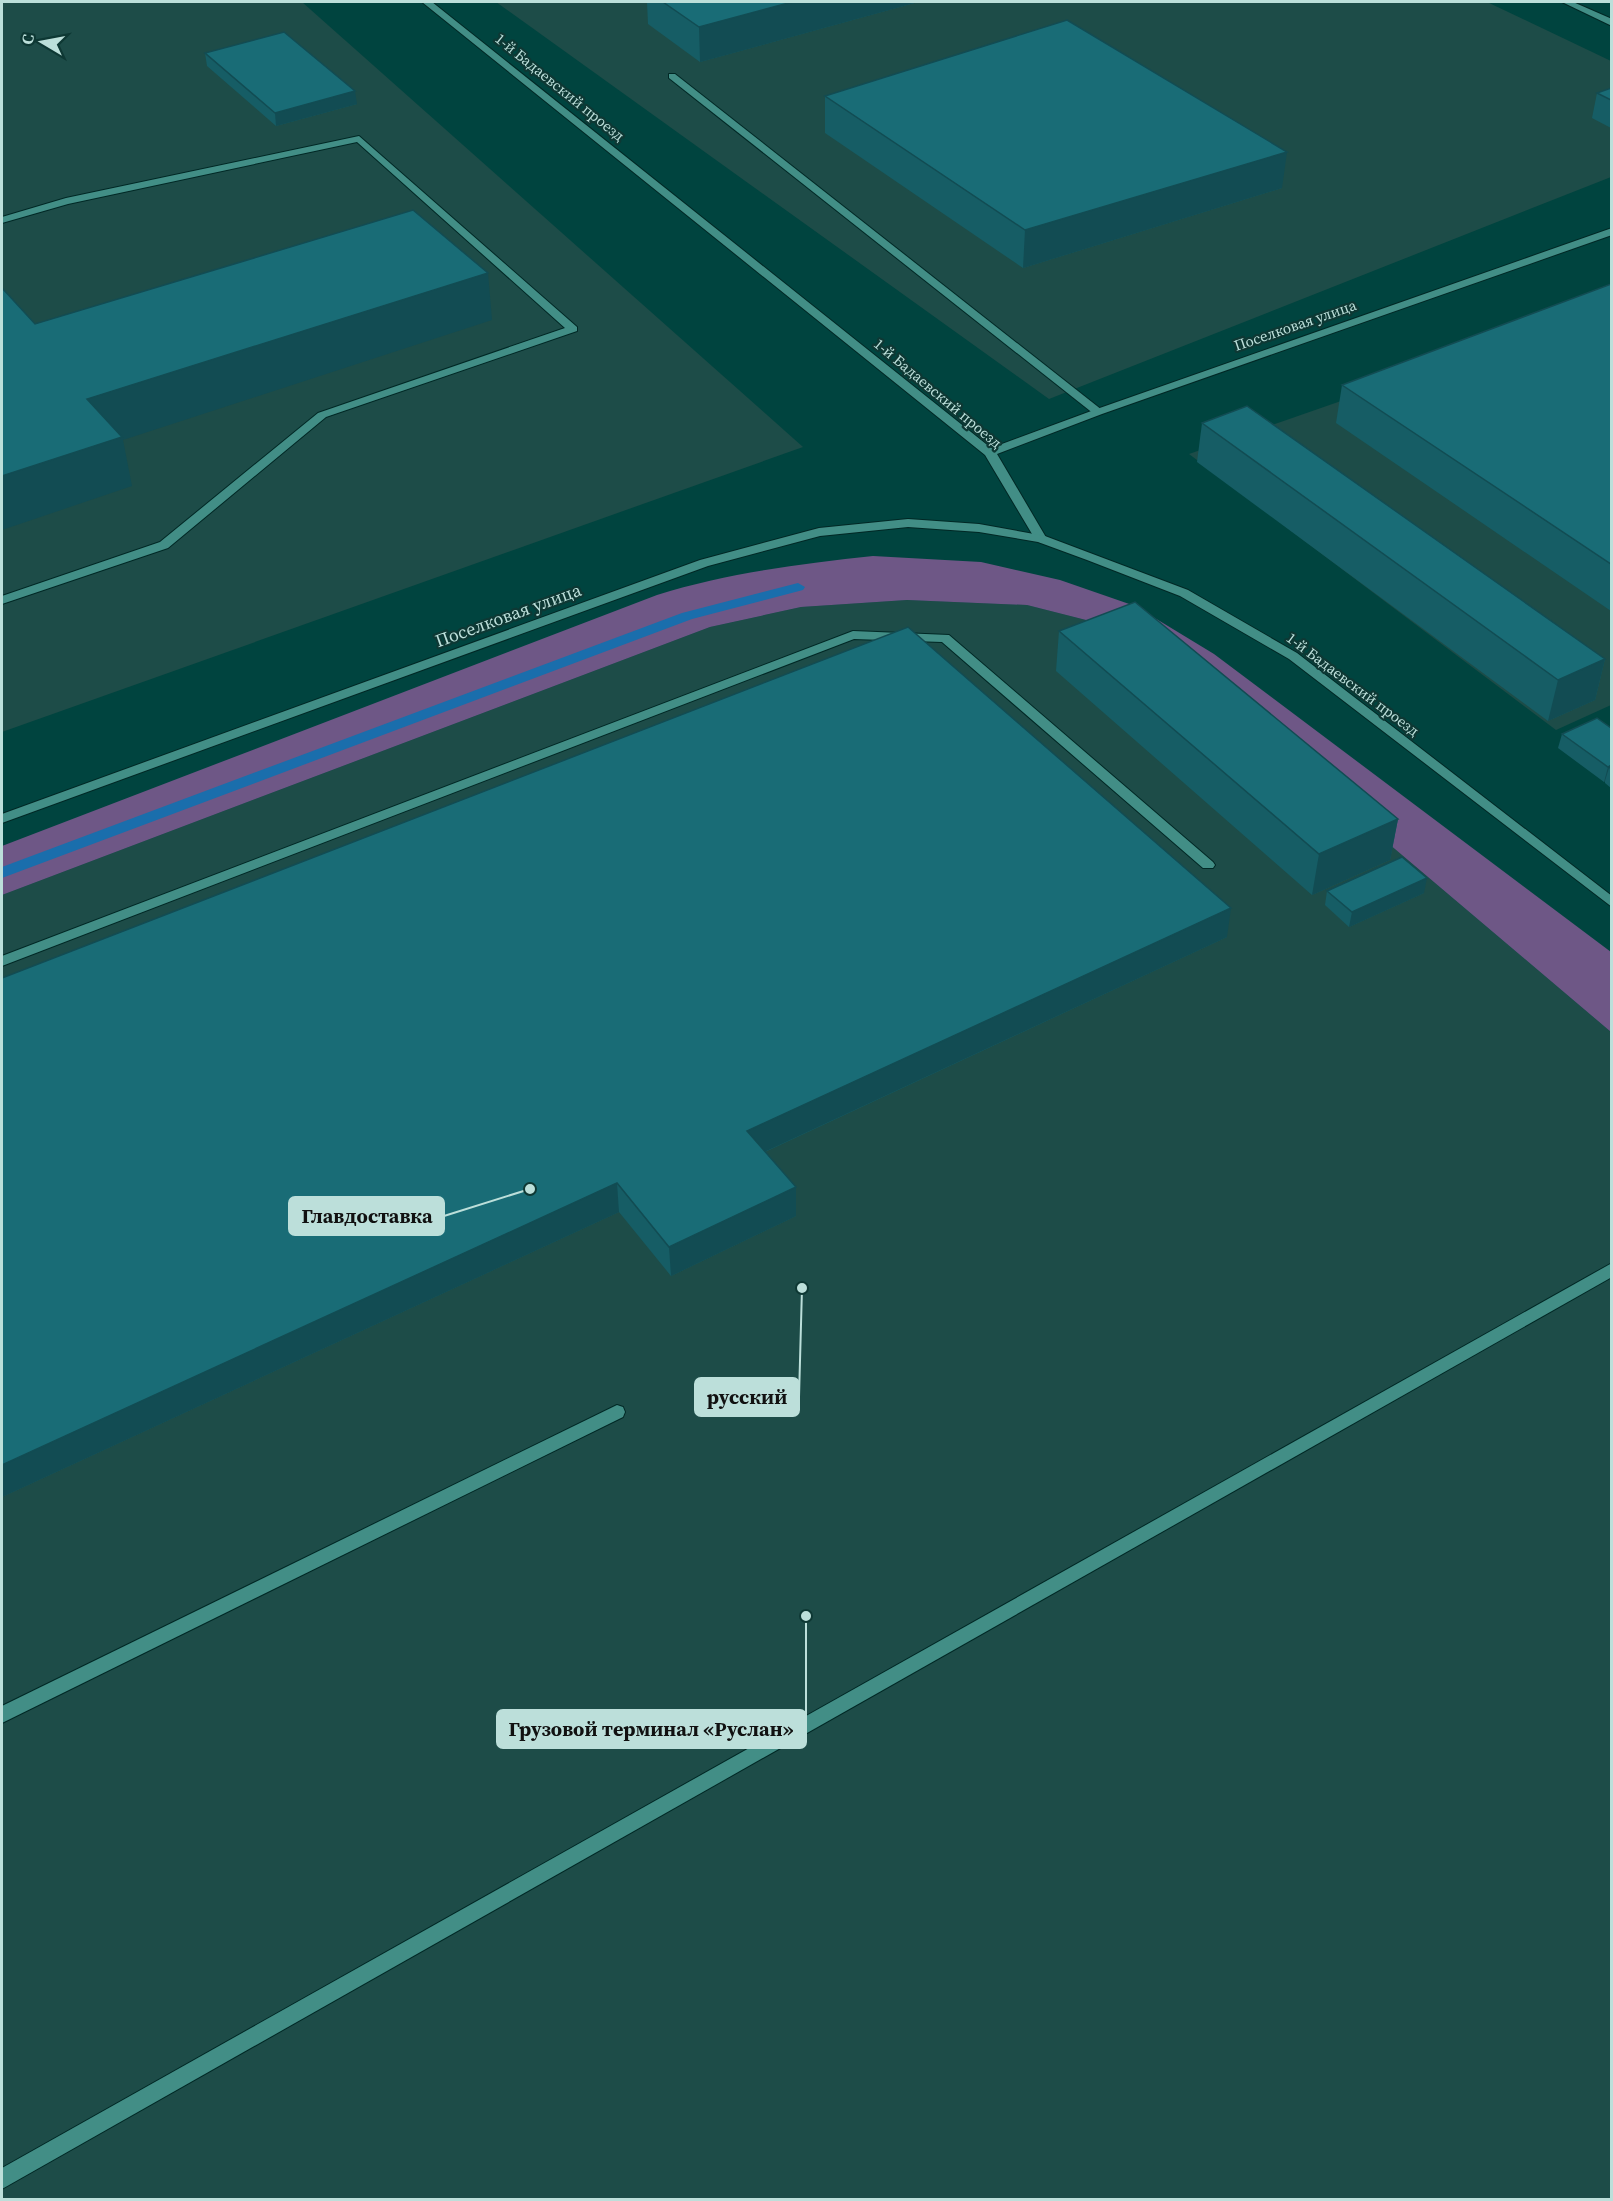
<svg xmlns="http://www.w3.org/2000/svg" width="1613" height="2201" font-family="'Source Serif 4',serif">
<rect width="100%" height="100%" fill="#00443f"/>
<g fill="#1d4c48">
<path d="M2,2H302L803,447L2,732Z"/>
<path d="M496,2H1487L1611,61V177L1049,399Z"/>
<path d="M1611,307V705L1556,730L1189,454Z"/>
<path d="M907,600L1027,605L1141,634L1611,1032V2199L2,2200V895L710,627L801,607Z"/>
</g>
<path fill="#6e5786" d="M873,556L981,562L1060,580L1135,606L1214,654L1611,952V1032L1141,634L1027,605L907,600L801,607L710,627L2,895V846L657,595C727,573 800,564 873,556Z"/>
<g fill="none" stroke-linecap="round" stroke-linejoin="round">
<path fill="#1a6eac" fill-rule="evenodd" d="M798,583L805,587L803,590L692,619L2,878V867L682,613Z"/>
<g stroke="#002825" stroke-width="2">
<g id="service">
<path d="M1562,2H1573L1612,19V26Z"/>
<path d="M669,74H675L1102,410V414H1094L669,78Z"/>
<path d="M359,136L577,327V331L326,417L168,548L2,604V596L160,542L318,413L565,328L357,142L68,204L2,223V217L66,198Z"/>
<path d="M853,631L949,635L1213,862L1215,865L1213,868H1203L942,642L854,639L2,966V956Z"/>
<path d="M1612,1263V1277L2,2189V2168Z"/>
<path d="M617,1405L623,1407L625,1412L623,1417L2,1723V1706Z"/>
</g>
</g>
<g stroke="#002825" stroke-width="2">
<path id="minor" d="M422,2H432L991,448L1094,410L1612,228V235L1102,414L997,454L1047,539L1041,543L1035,539L985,455Z"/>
</g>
<g stroke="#002825" stroke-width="2">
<path id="tertiary" d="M908,519L979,524L1045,536L1188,590L1297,653L1612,896V907L1289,659L1180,596L1087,560L1038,542L979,532L908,527L820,536L708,566L2,823V814L700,560L819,528Z"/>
</g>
<use href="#service" fill="#428e86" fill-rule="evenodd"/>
<use href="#minor" fill="#428e86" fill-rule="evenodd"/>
<use href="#tertiary" fill="#428e86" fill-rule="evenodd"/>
</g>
<g fill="#165d65">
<path d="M647,2H918L700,62L648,24Z"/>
<path d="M205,53L357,104L276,126L207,66Z"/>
<path d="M1611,88V128L1592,118L1597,93Z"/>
<path d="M825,96L1282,188L1023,268L825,133Z"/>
<path d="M1611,284V611L1336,423L1342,385Z"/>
<path d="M1202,423L1605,659L1595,700L1548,721L1197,462Z"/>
<path d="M1059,631L1398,819L1390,860L1312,895L1056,671Z"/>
<path d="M1611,728V788L1605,783V781L1604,782L1558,748L1562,734Z"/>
<path d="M1327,891L1424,893L1349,927L1325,905Z"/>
<path d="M1227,937L765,1152L796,1216L671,1276L619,1212L2,1497V978Z"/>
</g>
<g fill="#124c53">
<path d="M792,2H918L700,62L699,27Z"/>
<path d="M355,91L357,104L276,126L275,113Z"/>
<path d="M1287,152L1282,188L1023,268L1025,230Z"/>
<path d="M488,273L492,320L123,440L132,486L2,530V476L87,399Z"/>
<path d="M1605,659L1595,700L1548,721L1558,680Z"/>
<path d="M1611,765V770L1609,768L1605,781L1604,782L1608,767Z"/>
<path d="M1398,819L1390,860L1312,895L1319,854Z"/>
<path d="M1427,878L1424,893L1349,927L1352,912Z"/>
<path d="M1231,908L1227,937L747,1160V1131Z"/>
<path d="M617,1183L619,1212L2,1497V1465Z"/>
<path d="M796,1187V1216L671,1276L669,1247Z"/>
</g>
<g fill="#196c76" stroke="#124c53" stroke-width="1.5">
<path d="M663,2H792L699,27Z"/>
<path d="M1067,20L1287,152L1025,230L825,96Z"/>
<path d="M284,32L355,91L275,113L205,53Z"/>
<path d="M1611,88V100L1597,93Z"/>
<path d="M413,210L488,273L87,399L122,437L2,476V288L35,324Z"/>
<path d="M1611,284V564L1342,385Z"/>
<path d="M1247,406L1605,659L1558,680L1202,423Z"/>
<path d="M1135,602L1398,819L1319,854L1059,631Z"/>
<path d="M908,627L1231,908L747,1131L796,1187L669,1247L617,1183L2,1465V978Z"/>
<path d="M1597,718L1611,728V765L1608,767L1562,734Z"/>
<path d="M1402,857L1427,878L1352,912L1327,891Z"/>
</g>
<g text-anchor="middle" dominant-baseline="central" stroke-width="4.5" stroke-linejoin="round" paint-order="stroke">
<g font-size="15" fill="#bcdfda" stroke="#0e3834">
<text transform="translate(560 87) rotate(39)">1-й Бадаевский проезд</text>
<text transform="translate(1295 325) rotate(-19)">Поселковая улица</text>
<text transform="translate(938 393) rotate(40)">1-й Бадаевский проезд</text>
<text transform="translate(1353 684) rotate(37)">1-й Бадаевский проезд</text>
</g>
<g font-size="18" fill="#bcdfda" stroke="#0e3834">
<text transform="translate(508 615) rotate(-20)">Поселковая улица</text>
</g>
</g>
<path fill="none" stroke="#bcdfda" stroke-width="2" d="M530 1189L444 1216M802 1288L799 1397M806 1616L806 1729"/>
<g fill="#bcdfda" stroke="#0e3834" stroke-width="2">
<circle cx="530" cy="1189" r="6"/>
<circle cx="802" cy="1288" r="6"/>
<circle cx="806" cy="1616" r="6"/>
</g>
<g fill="#bcdfda" stroke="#bcdfda" stroke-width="2">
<rect x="289" y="1197" width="155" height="38" rx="6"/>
<rect x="695" y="1378" width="104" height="38" rx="6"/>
<rect x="497" y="1710" width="309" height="38" rx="6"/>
</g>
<g font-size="20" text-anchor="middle" font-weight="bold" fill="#111">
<text x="367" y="1223">Главдоставка</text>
<text x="747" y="1404">русский</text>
<text x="651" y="1736">Грузовой терминал «Руслан»</text>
</g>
<rect width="1613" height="2201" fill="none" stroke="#bcdfda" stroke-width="6"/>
<g transform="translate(42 42) rotate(280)" stroke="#0e3834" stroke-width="4.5" paint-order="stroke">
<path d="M0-4.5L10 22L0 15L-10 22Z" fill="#bcdfda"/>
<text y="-9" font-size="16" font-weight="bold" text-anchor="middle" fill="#bcdfda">С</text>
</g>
</svg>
